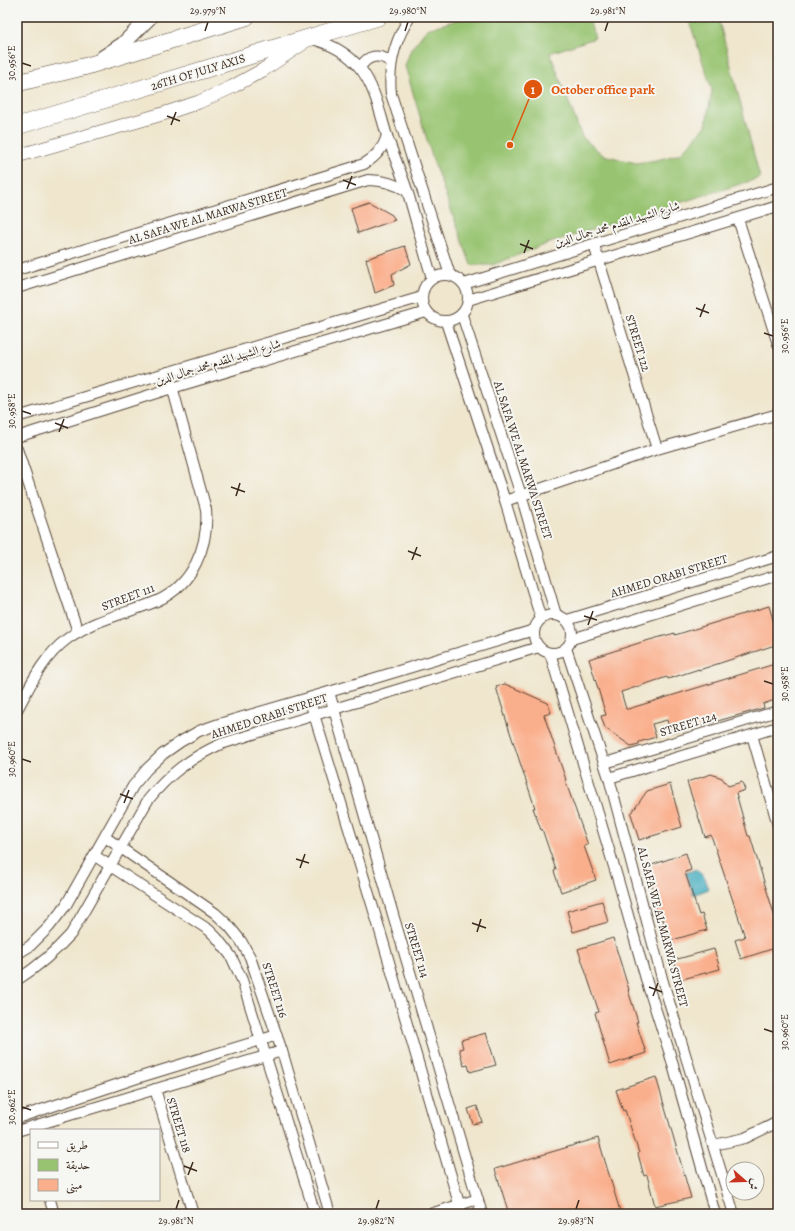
<svg xmlns="http://www.w3.org/2000/svg" width="795" height="1231" font-family="Alegreya,Amiri,serif">
<rect width="100%" height="100%" fill="#f6f6f2"/>
<filter id="ink" filterUnits="userSpaceOnUse"><feTurbulence type="fractalNoise" baseFrequency=".025" numOctaves="2"/><feDisplacementMap in="SourceGraphic" scale="8" xChannelSelector="R" yChannelSelector="G"/><feConvolveMatrix kernelMatrix="1 2 1 2 8 2 1 2 1" color-interpolation-filters="sRGB"/></filter>
<filter id="wash" filterUnits="userSpaceOnUse"><feTurbulence type="fractalNoise" baseFrequency=".012" numOctaves="4" result="noise"/><feDisplacementMap in="SourceGraphic" scale="16" xChannelSelector="R" yChannelSelector="G"/><feGaussianBlur stdDeviation="0.9" result="paint"/><feColorMatrix in="noise" values="0 0 0 0 0 0 0 0 0 0 0 0 0 0 0 0 0 1.4 0 .05"/><feComposite in="paint" operator="in"/></filter>
<g filter="url(#wash)">
<rect width="100%" height="100%" fill="#efe6cd"/>
<path fill="#98c471" stroke="#6a7748" d="M467,17H588L595,38L550,53L582,137L603,155L636,163L657,160L680,154L706,126L712,90L688,17H718L760,178L546,244L492,265H471L433,160L405,66L411,49L427,29Z"/>
<path fill="#3eaabd" stroke="#3c6a6e" d="M696,869L705,878L709,889L693,895L685,873Z"/>
<g id="blocks">
<g fill="#faaf8c">
<path d="M369,202L392,215L395,220L358,233L351,208Z"/>
<path d="M405,246L411,264L392,274L394,285L375,293L366,259Z"/>
<path d="M769,606L778,637V644L699,670V669L668,679L667,677L621,692L626,709H628L778,663V699L763,704L764,708L682,731V730L671,733L667,720L652,724L656,737L639,742V744L631,746L605,728L601,716L606,715L589,659L642,642L675,633V635Z"/>
<path d="M505,684L548,703L551,713L544,715L566,780H565L588,845L584,846L596,880L561,892L554,871L556,870L542,829L541,830L533,808H535L508,726L496,687Z"/>
<path d="M711,774L722,778L728,786L742,782L745,790L736,793L748,836H750L778,927V947L741,959L735,940L745,937L711,835L705,837L687,782Z"/>
<path d="M670,784L682,827L639,840L631,814L647,791Z"/>
<path d="M686,853L691,870L685,872L699,915L702,914L707,930L669,941L663,919L659,920L651,898L655,896L646,867Z"/>
<path d="M602,901L608,922L573,932L567,911Z"/>
<path d="M613,938L629,990H628L638,1022H636L646,1053L610,1065L595,1013L599,1012L578,949Z"/>
<path d="M714,949L720,969L679,980L674,960Z"/>
<path d="M486,1033L496,1065L470,1072L468,1065L464,1066L459,1049L463,1048L461,1040Z"/>
<path d="M656,1077L691,1198L655,1206L647,1175L644,1176L638,1154L639,1153L625,1110L623,1111L616,1090Z"/>
<path d="M477,1106L482,1122L473,1124L468,1109Z"/>
<path d="M598,1138L620,1211L611,1214H509L495,1169Z"/>
</g>
</g>
</g>
<g filter="url(#ink)">
<use href="#blocks" fill-opacity="0" stroke="#564638" stroke-width="1"/>
<g fill="none" stroke-linecap="round" stroke-linejoin="round">
<g stroke="#564638" stroke-width="12">
<g id="minor">
<path d="M410,17C394,41 388,65 391,94L450,275"/>
<path d="M312,39C331,44 347,52 360,68C375,87 380,113 387,136C393,154 401,172 407,190C416,219 423,249 432,278"/>
<path d="M360,68C367,55 379,53 391,62"/>
<path d="M738,219L778,344"/>
<path d="M594,245L657,449"/>
<path d="M17,270L364,164C376,157 383,149 387,136"/>
<circle cx="445" cy="298" r="23"/>
<path d="M464,284L778,187"/>
<path d="M17,288L368,180C383,180 394,183 407,191"/>
<path d="M468,300L778,206"/>
<path d="M462,315L521,495L556,615"/>
<path d="M446,322L505,501L541,619"/>
<path d="M17,417L422,297"/>
<path d="M17,437L172,388L426,312"/>
<path d="M17,449L78,632"/>
<path d="M505,501L657,449L778,414"/>
<circle cx="553" cy="634" r="19"/>
<path d="M567,620L778,556"/>
<path d="M572,639L778,575"/>
<path d="M566,648L609,778L663,982L734,1214"/>
<path d="M550,653L618,880L648,986L669,1051L715,1214"/>
<path d="M329,692L394,918L482,1214"/>
<path d="M309,698L378,924L462,1214"/>
<path d="M17,710C31,684 43,657 67,639C94,619 127,614 157,601C193,585 209,546 206,509L168,372"/>
<path d="M752,735L778,825"/>
<path d="M605,763L778,711"/>
<path d="M609,778L778,727"/>
<path d="M105,837L215,913L229,926L241,941L250,957L282,1051L330,1214"/>
<path d="M95,856L209,930L217,938L231,956L242,980L315,1214"/>
<path d="M17,954L30,946L49,927L66,905L133,786L147,769L163,754L180,742L199,731L219,724L329,692L534,630"/>
<path d="M17,980C39,966 54,953 71,934L148,800C169,774 190,758 221,744L334,709L539,647"/>
<path d="M155,1089L193,1214"/>
<path d="M17,1118L137,1078L277,1035"/>
<path d="M17,1131L282,1051"/>
<path d="M714,1145L745,1138L778,1122"/>
<path d="M50,1200L54,1214"/>
<path d="M430,1214L478,1199"/>
</g>
</g>
<g stroke="#564638" stroke-width="14">
<path id="tertiary" d="M17,156L166,113L199,102L232,87L263,70L302,44"/>
</g>
<g stroke="#564638" stroke-width="16">
<path id="secondary" d="M102,58L123,44L150,17"/>
</g>
<g stroke="#564638" stroke-width="18">
<g id="trunk">
<path d="M17,83L87,66L246,17"/>
<path d="M17,126L378,17"/>
</g>
</g>
<use href="#minor" stroke="#fff" stroke-width="10"/>
<use href="#tertiary" stroke="#fff" stroke-width="13"/>
<use href="#secondary" stroke="#fff" stroke-width="14"/>
<use href="#trunk" stroke="#fff" stroke-width="17"/>
</g>
</g>
<path fill="none" stroke="#3b2a1e" stroke-width="1.5" d="M205,31L208,22M405,31L408,22M605,31L608,22M22,63L31,66M167,116L180,121M171,125L176,112M343,180L356,185M347,189L352,176M520,244L533,249M524,253L529,240M696,308L709,313M700,317L705,304M764,333L773,336M22,411L31,414M55,423L68,428M59,432L64,419M231,487L245,492M236,496L240,483M408,551L421,556M412,560L417,547M584,616L597,620M588,625L593,611M764,681L773,684M22,759L31,762M120,794L133,799M124,803L129,790M296,859L309,863M300,868L305,854M472,923L486,928M477,932L481,919M649,987L662,992M653,996L658,983M764,1029L773,1032M22,1107L31,1110M184,1166L197,1171M188,1175L193,1162M176,1209L179,1200M376,1209L379,1200M576,1209L579,1200"/>
<g text-anchor="middle" dominant-baseline="central" stroke-width="4" stroke-linejoin="round" paint-order="stroke">
<g font-size="12" fill="#3b2a1e" stroke="#f6f6f2">
<text transform="translate(198 72) rotate(-17)">26TH OF JULY AXIS</text>
<text transform="translate(208 216) rotate(-17)">AL SAFA WE AL MARWA STREET</text>
<text transform="translate(617 224) rotate(-17)">شارع الشهيد المقدم محمد جمال الدين</text>
<text transform="translate(638 343) rotate(73)">STREET 122</text>
<text transform="translate(218 362) rotate(-17)">شارع الشهيد المقدم محمد جمال الدين</text>
<text transform="translate(523 460) rotate(72)">AL SAFA WE AL MARWA STREET</text>
<text transform="translate(669 576) rotate(-17)">AHMED ORABI STREET</text>
<text transform="translate(128 597) rotate(-21)">STREET 111</text>
<text transform="translate(269 716) rotate(-18)">AHMED ORABI STREET</text>
<text transform="translate(688 724) rotate(-17)">STREET 124</text>
<text transform="translate(663 927) rotate(75)">AL SAFA WE AL MARWA STREET</text>
<text transform="translate(417 950) rotate(73)">STREET 114</text>
<text transform="translate(275 990) rotate(72)">STREET 116</text>
<text transform="translate(179 1125) rotate(73)">STREET 118</text>
</g>
</g>
<path fill="none" stroke="#df570d" stroke-width="1.5" d="M510 145L533 89"/>
<g fill="#df570d" stroke="#f6f6f2" stroke-width="1.5">
<circle cx="510" cy="145" r="4"/>
<circle cx="533" cy="89" r="10"/>
</g>
<g font-size="12" text-anchor="middle" font-weight="bold" fill="#fff">
<text x="533" y="94">1</text>
</g>
<g font-size="13" text-anchor="middle" font-weight="bold" fill="#df570d" stroke="#f6f6f2" stroke-width="4" stroke-linejoin="round" paint-order="stroke">
<text x="603" y="94">October office park</text>
</g>
<rect width="795" height="1231" fill="none" stroke="#f6f6f2" stroke-width="44"/>
<rect x="30" y="1129" width="130" height="72" fill="#f6f6f2" stroke="#aba49d"/>
<rect x="38" y="1142" width="20" height="6" fill="#ffffff" stroke="#aba49d"/>
<text x="66" y="1149" font-size="12" fill="#3b2a1e">طريق</text>
<rect x="38" y="1159" width="20" height="12" fill="#98c471" stroke="#aba49d"/>
<text x="66" y="1169" font-size="12" fill="#3b2a1e">حديقة</text>
<rect x="38" y="1179" width="20" height="12" fill="#faaf8c" stroke="#aba49d"/>
<text x="66" y="1189" font-size="12" fill="#3b2a1e">مبنى</text>
<g transform="translate(745 1181) rotate(110)"><circle r="19" fill="#f6f6f2" stroke="#aba49d"/>
<path d="M0-3L7 15L0 10L-7 15Z" fill="#c8321e"/>
<text y="-6" font-size="11" font-weight="bold" text-anchor="middle" fill="#3b2a1e">ش</text>
</g>
<rect x="22" y="22" width="751" height="1187" fill="none" stroke="#3b2a1e" stroke-width="1.5"/>
<g font-size="10" text-anchor="middle" fill="#3b2a1e">
<text x="208" y="14">29.979°N</text>
<text x="408" y="14">29.980°N</text>
<text x="608" y="14">29.981°N</text>
<text transform="translate(11 63) rotate(-90)" y="4">30.956°E</text>
<text transform="translate(784 336) rotate(-90)" y="4">30.956°E</text>
<text transform="translate(11 411) rotate(-90)" y="4">30.958°E</text>
<text transform="translate(784 684) rotate(-90)" y="4">30.958°E</text>
<text transform="translate(11 759) rotate(-90)" y="4">30.960°E</text>
<text transform="translate(784 1032) rotate(-90)" y="4">30.960°E</text>
<text transform="translate(11 1107) rotate(-90)" y="4">30.962°E</text>
<text x="176" y="1224">29.981°N</text>
<text x="376" y="1224">29.982°N</text>
<text x="576" y="1224">29.983°N</text>
</g>
</svg>
